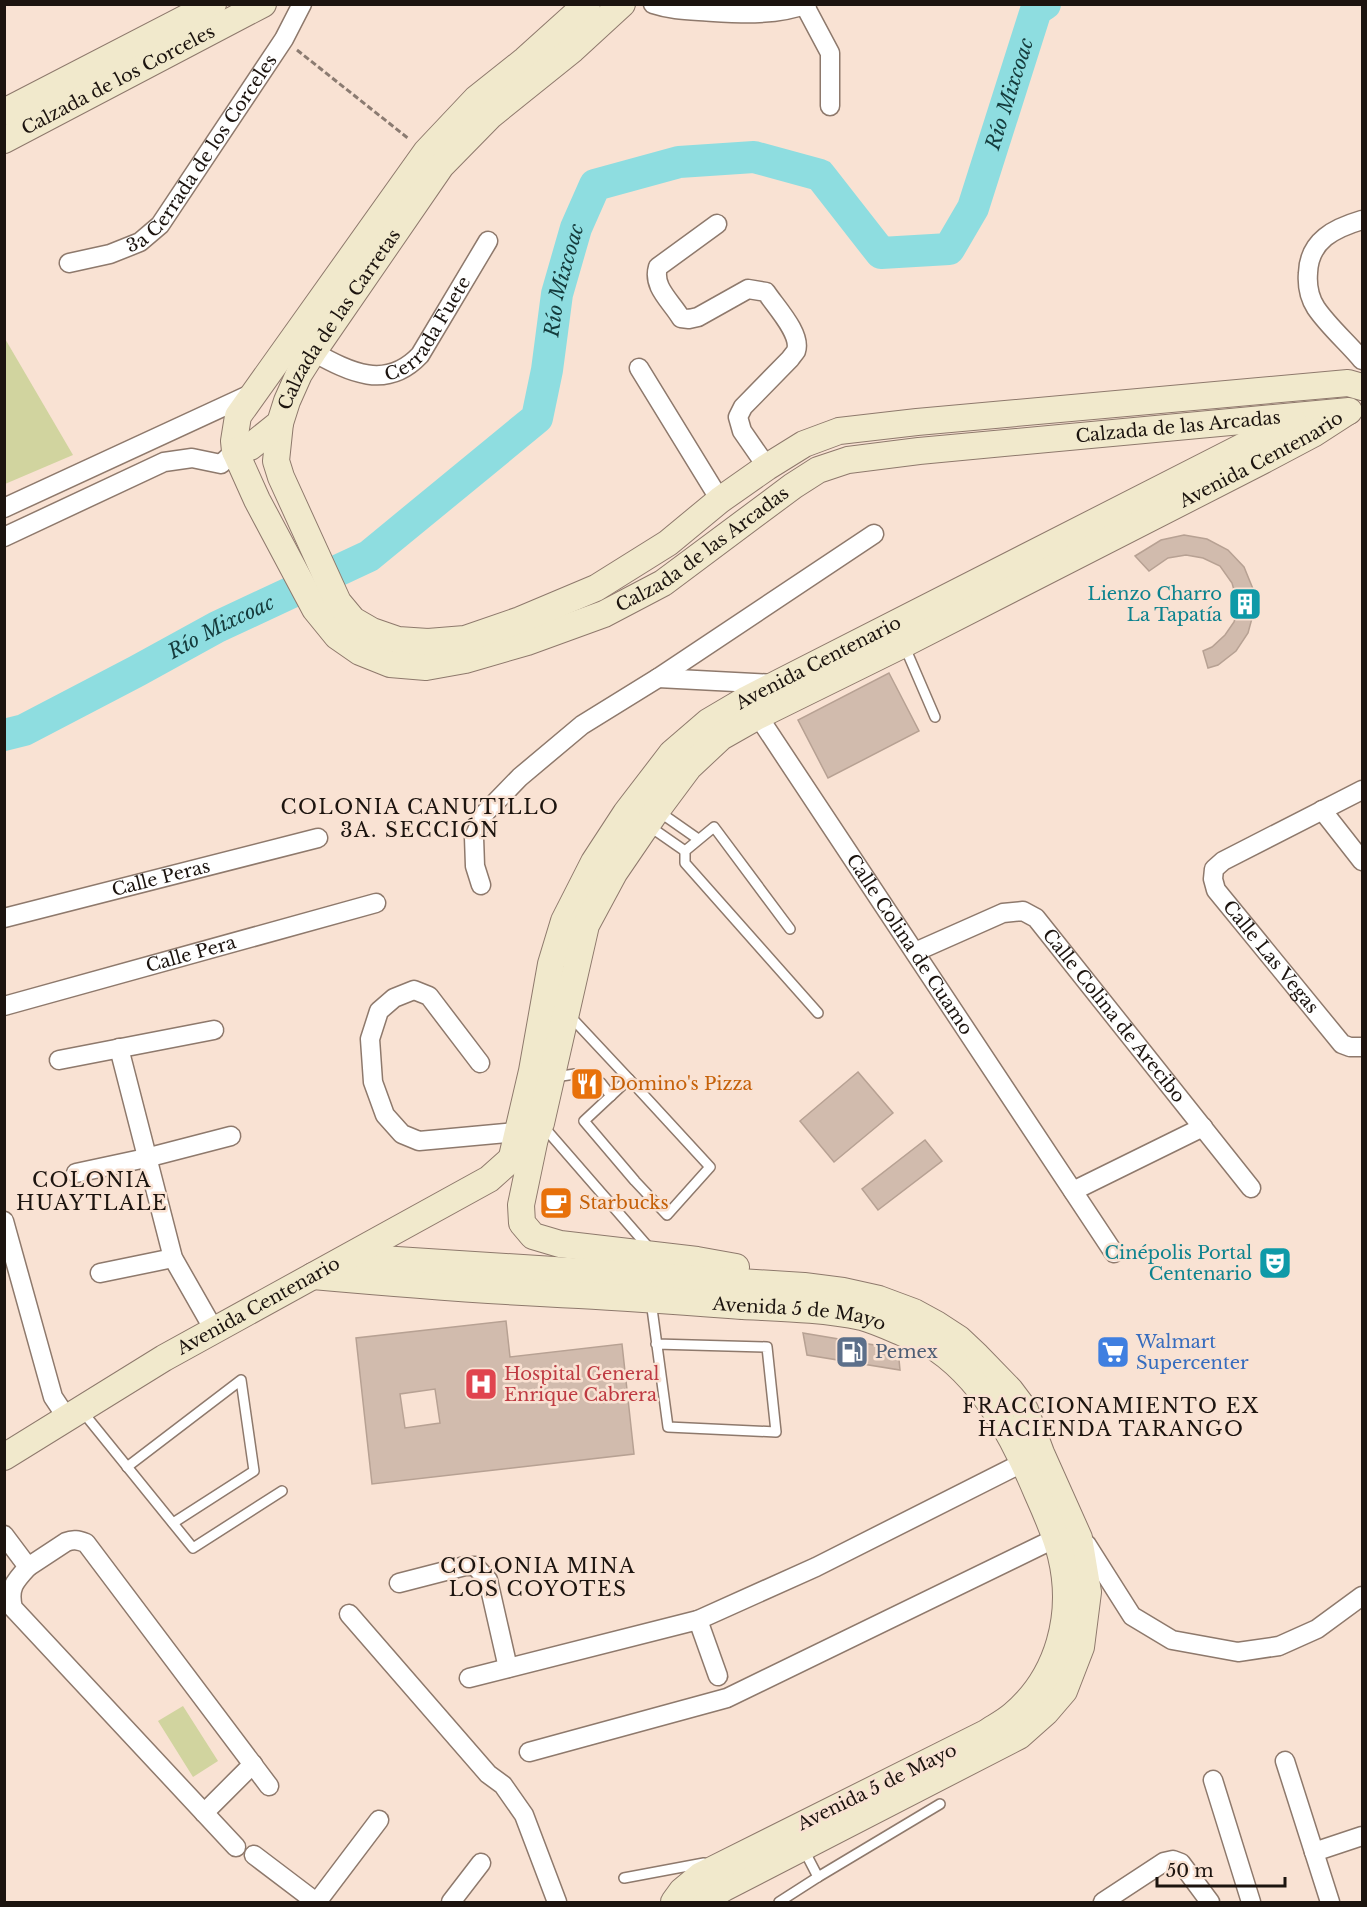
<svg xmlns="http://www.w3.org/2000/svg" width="1367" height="1907" font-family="'Libre Baskerville',serif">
<rect width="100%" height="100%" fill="#f9e2d3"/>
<g fill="#d1d49f">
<path d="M4,337L73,455L5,484L4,483Z"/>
<path d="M183,1706L218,1761L193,1777L158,1721Z"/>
</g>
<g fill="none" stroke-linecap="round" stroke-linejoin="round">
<path stroke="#8edde0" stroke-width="32" id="s1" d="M4,735L24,730L137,671L217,627L369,556L537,418L547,370L557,294L576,228L595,185L679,162L754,157L820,175L881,253L949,249L973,208L1036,10L1045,4"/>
</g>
<g fill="#d1bbad" stroke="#b7a193" stroke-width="1.5" fill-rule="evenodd">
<path d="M1184,535L1207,539L1228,550L1244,567L1253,589L1254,611L1248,633L1236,651L1218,665L1208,668L1203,651L1212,647L1225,635L1234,622L1237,612L1236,597L1232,583L1220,566L1203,558L1186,555L1168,558L1149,571L1135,556L1161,540Z"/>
<path d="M889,673L919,731L828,778L798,720Z"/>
<path d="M858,1072L893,1113L834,1162L800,1121Z"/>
<path d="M925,1140L942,1161L878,1210L862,1189Z"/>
<path d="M506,1321L510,1357L622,1344L634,1454L372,1484L356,1338ZM435,1389L440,1423L405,1428L400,1394Z"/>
<path d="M803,1333L898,1349L900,1370L807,1355Z"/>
</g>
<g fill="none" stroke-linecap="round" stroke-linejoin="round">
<g stroke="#8e796c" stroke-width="12">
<g id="lane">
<path d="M904,645L935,717"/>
<path d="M658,811L698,839"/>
<path d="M649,826L685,851"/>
<path d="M790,929L714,827L685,851V863L818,1013"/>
<path d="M569,1015L629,1079"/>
<path d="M555,1077L575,1074L601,1083L611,1096"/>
<path d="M629,1079L710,1167L667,1215L635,1181L584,1121Z"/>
<path d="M543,1126L650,1249"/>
<path d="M651,1301L668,1427L776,1432L767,1347L656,1344"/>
<path d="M82,1411L193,1548L282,1491"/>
<path d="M127,1467L241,1380L254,1471L173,1523"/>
<path d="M804,1850L818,1877L940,1804"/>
<path d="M624,1878L704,1863"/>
<path d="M779,1902L818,1877"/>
</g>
</g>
<g stroke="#8e796c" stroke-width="21">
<g id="street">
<path d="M653,4C668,9 683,10 699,11C735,13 773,17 807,4"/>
<path d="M805,6L830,53V106"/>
<path d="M1362,220C1335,228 1309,240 1308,273C1307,285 1309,297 1316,308C1329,327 1348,343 1362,360"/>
<path d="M717,224L658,267C652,287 671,301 681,318L689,319L698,317L748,289L766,292C775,306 802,334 796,351C794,354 792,356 790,359L743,407L738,417L742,431L767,467"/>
<path id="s2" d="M69,263L110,254L140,242L160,225L284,39L302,4"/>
<path id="s3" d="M313,352C350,372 386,391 420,355L488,241"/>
<path d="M639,368L720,500"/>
<path d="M4,508L253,393"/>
<path d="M4,537L164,462L192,458L221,464L235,451"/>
<path d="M658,678L776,684"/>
<path id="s4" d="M752,707L1114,1253"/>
<path id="s5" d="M1362,790L1223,861L1214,869L1213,879L1216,890L1342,1044L1350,1047H1362"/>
<path d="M1322,810L1362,861"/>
<path d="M481,885L475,866L474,837L485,813L520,777L582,725L658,678L874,534"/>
<path id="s6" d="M4,918L318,838"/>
<path id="s7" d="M915,952L1003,913L1023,911L1036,918L1251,1188"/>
<path id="s8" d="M4,1006L376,903"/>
<path d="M119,1048L173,1258L214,1330"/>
<path d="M59,1060L214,1030"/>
<path d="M480,1063L429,996L414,990L394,998L379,1011L370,1039L373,1082L385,1115L402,1134L419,1141L517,1132L527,1136"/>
<path d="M76,1173L146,1158L231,1136"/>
<path d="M1073,1191L1203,1127"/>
<path d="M4,1221L53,1397L67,1418"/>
<path d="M100,1273L173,1258"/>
<path d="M4,1535L28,1567L66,1542C73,1539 78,1540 86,1543L269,1786"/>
<path d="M28,1567C15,1581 8,1588 13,1608L236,1847"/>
<path d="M399,1583L465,1566H475L488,1580L508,1668"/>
<path d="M349,1614L488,1774L503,1785L524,1815L557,1902"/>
<path d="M698,1620L718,1676"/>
<path d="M469,1678L698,1620L816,1567L1034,1457"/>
<path d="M529,1752L727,1698L1056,1538H1079L1087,1545L1132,1616L1172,1640L1238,1652L1279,1646L1317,1629L1362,1596"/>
<path d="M1285,1761L1330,1902"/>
<path d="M1213,1780L1251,1902"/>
<path d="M204,1813L253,1764"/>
<path d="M1314,1852L1362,1836"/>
<path d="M254,1855L316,1902"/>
<path d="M317,1902L379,1820"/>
<path d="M451,1902L481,1863"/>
<path d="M1103,1902L1164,1862L1173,1860L1181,1863L1210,1902"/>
</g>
</g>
<g stroke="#8e796c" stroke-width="28">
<g id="secondary">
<path id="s9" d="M587,4L525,60L476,99L426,152L238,416L234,441L235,451L257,500L315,609L337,636L360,652L390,664L426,667L465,660L527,642L604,614L663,583L793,486L818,470L848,460L919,451L1349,411"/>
<path d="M4,112L213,4"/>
<path id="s10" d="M4,140L263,4"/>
<path d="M280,423L276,461L281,477L338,602L353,620L372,631L398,640L428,642L465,639L520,620L596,588L668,543L720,500L767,467L804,444L839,431L917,422L1348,383L1362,387"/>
<path id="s11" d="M235,451L250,447L280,423L287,401L299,374L313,352L441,166L491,115L573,49L622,4"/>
<path d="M535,1138L521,1205L522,1223L533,1236L560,1244L697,1260L736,1267"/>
<path id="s12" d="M512,1157L532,1071L551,964L564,921L594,862L626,813L672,753L708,722L747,699L1293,421"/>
<path d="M350,1257L804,1286L843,1291L879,1299L914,1312L936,1324L959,1339L977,1356L1010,1390L1025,1410L1041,1453L1079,1538L1088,1592L1081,1647L1064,1691L1046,1712L1019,1736L724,1888L700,1902"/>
<path id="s13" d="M313,1276C402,1284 490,1291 579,1295C634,1298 688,1302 743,1306C782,1308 823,1309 862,1317C876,1321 889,1327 903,1333C911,1336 920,1339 928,1343C983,1376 1014,1438 1038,1495C1047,1515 1056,1535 1061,1556C1075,1614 1059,1676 1013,1715C1005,1722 995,1727 986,1733L700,1876L682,1891L674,1902"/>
<path id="s14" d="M4,1457L164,1358L489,1179L535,1138L541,1123L586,925L614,873L657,810L689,767L721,737L758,716L904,644L1262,461L1313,434L1347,412"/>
</g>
</g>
<path stroke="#8b7b71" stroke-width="3" stroke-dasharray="6 3" stroke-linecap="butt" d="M297,50L409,139"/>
<use href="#lane" stroke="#fff" stroke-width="9"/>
<use href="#street" stroke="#fff" stroke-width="18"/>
<use href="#secondary" stroke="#f1e9cc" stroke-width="26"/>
</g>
<defs>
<g id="building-square" transform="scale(1.725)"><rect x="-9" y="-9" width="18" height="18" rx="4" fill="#0f9aa8" stroke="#f9e2d3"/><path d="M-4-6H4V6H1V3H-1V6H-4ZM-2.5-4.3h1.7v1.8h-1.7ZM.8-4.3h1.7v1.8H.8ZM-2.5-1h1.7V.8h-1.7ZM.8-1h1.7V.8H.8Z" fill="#fff"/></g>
<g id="restaurant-square" transform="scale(1.725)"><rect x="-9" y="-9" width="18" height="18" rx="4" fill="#e8710a" stroke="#f9e2d3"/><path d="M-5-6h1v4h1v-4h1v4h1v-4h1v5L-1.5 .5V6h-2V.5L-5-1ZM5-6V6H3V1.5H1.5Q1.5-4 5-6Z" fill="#fff"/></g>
<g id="cafe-square" transform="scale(1.725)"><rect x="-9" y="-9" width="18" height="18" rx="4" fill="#e8710a" stroke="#f9e2d3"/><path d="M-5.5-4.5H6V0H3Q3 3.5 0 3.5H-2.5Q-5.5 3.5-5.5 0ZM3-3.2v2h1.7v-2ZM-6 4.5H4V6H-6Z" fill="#fff"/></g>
<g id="theatre-square" transform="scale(1.725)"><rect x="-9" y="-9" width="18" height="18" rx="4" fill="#0f9aa8" stroke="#f9e2d3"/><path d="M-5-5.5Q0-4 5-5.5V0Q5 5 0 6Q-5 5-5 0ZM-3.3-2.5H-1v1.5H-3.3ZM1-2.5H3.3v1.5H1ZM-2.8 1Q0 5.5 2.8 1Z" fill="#fff"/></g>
<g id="fuel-square" transform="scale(1.725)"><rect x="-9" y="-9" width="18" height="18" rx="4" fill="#5c6f8a" stroke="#f9e2d3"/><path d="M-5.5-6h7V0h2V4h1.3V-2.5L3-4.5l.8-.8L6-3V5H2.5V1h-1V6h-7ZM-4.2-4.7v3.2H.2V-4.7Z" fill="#fff"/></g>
<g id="supermarket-square" transform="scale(1.725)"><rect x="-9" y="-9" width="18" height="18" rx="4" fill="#3f7fe0" stroke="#f9e2d3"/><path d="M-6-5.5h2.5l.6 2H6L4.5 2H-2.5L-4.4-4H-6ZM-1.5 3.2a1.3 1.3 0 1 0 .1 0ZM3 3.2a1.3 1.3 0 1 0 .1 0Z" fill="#fff"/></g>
<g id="hospital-square" transform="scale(1.725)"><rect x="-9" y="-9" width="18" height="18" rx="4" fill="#e0444e" stroke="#f9e2d3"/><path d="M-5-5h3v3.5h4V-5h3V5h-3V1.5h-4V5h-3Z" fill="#fff"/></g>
</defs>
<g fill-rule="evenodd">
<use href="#building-square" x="1245" y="604"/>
<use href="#restaurant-square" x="587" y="1084"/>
<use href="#cafe-square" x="556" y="1203"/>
<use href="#theatre-square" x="1275" y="1263"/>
<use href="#fuel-square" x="852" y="1352"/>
<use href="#supermarket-square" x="1113" y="1352"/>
<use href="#hospital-square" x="481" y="1384"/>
</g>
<g text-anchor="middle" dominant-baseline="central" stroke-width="5" stroke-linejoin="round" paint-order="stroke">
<g font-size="18" fill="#1c140f" stroke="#f9e2d3">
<text stroke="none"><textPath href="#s10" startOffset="129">Calzada de los Corceles</textPath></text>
<text stroke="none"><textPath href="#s2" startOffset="182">3a Cerrada de los Corceles</textPath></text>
<text stroke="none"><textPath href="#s11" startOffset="174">Calzada de las Carretas</textPath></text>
<text stroke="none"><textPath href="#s3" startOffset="142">Cerrada Fuete</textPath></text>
<text stroke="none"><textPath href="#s9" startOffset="1695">Calzada de las Arcadas</textPath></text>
<text stroke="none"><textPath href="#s14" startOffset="1680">Avenida Centenario</textPath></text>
<text stroke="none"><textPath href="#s9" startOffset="1191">Calzada de las Arcadas</textPath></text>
<text stroke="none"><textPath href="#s12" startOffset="615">Avenida Centenario</textPath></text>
<text stroke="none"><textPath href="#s6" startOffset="162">Calle Peras</textPath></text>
<text stroke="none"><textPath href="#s4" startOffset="285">Calle Colina de Cuamo</textPath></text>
<text stroke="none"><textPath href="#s8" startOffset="194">Calle Pera</textPath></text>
<text stroke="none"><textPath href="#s5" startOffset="276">Calle Las Vegas</textPath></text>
<text stroke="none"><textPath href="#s7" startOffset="256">Calle Colina de Arecibo</textPath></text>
<text stroke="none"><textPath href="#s14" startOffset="296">Avenida Centenario</textPath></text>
<text stroke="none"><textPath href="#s13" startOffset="488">Avenida 5 de Mayo</textPath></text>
<text transform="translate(877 1787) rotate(-26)">Avenida 5 de Mayo</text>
</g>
<g font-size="18" fill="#0d838f" stroke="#f9e2d3" text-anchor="end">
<text x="1222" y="594">Lienzo Charro<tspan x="1222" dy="21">La Tapatía</tspan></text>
<text x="1252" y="1253">Cinépolis Portal<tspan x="1252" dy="21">Centenario</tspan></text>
</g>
<g font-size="18" fill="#c56008" stroke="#f9e2d3" text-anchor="start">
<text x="610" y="1084">Domino's Pizza</text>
<text x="579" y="1203">Starbucks</text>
</g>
<g font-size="18" fill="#366cbe" stroke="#f9e2d3" text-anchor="start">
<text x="1136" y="1342">Walmart<tspan x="1136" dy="21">Supercenter</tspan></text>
</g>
<g font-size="18" fill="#4e5e75" stroke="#f9e2d3" text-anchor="start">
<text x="875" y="1352">Pemex</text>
</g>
<g font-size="18" fill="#be3a42" stroke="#f9e2d3" text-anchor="start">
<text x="504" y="1374">Hospital General<tspan x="504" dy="21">Enrique Cabrera</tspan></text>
</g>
<g font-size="20" font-style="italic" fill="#143b3c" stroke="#f9e2d3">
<text stroke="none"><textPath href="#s1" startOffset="1431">Río Mixcoac</textPath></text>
<text stroke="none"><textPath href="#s1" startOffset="765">Río Mixcoac</textPath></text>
<text stroke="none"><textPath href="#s1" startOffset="243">Río Mixcoac</textPath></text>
</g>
<g font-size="20" letter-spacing="1.5" fill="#1c140f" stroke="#f9e2d3">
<text x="420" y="807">COLONIA CANUTILLO<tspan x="420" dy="23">3A. SECCIÓN</tspan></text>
<text x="92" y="1180">COLONIA<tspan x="92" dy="23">HUAYTLALE</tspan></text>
<text x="1111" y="1406">FRACCIONAMIENTO EX<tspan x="1111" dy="23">HACIENDA TARANGO</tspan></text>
<text x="538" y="1566">COLONIA MINA<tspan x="538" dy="23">LOS COYOTES</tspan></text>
</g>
</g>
<rect width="1367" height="1907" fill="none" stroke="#1c140f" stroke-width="12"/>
<path d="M1157 1877v9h128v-9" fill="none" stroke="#1c140f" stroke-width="3"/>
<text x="1166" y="1877" font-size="18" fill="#1c140f" stroke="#f9e2d3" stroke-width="4.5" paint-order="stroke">50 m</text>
</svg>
